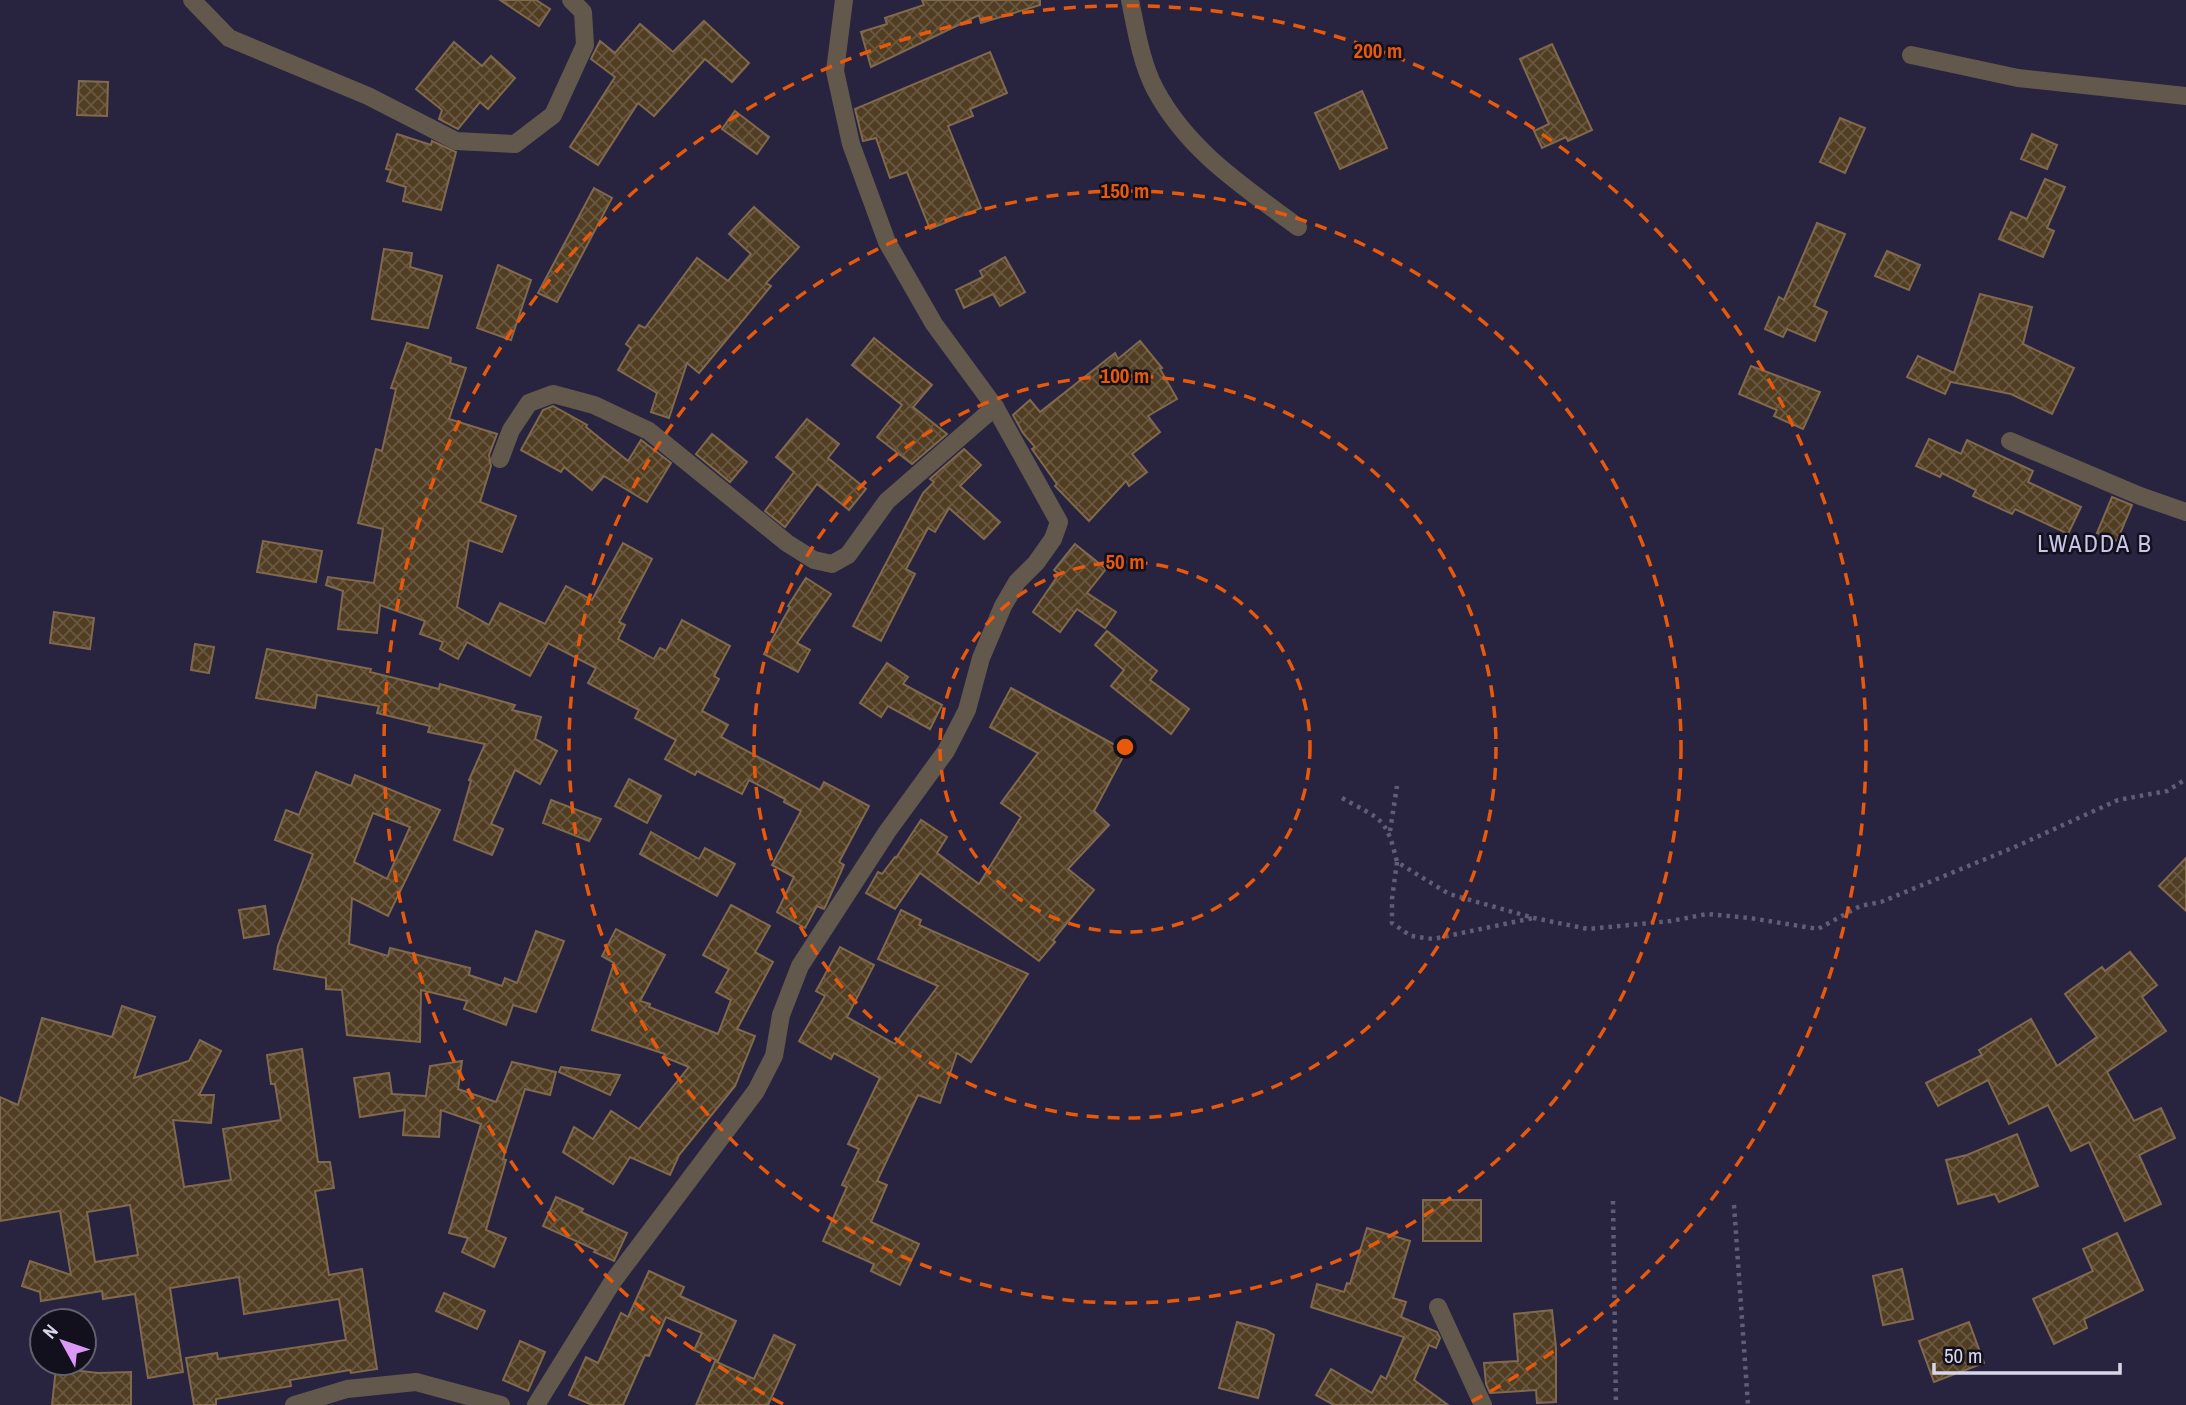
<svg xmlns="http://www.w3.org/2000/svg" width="2186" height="1405" font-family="'Archivo Narrow',sans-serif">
<defs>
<pattern id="building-cross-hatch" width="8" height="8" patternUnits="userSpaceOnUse" patternTransform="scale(1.75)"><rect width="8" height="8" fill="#513d22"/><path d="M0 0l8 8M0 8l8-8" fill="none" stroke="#695842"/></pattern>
</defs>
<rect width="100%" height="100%" fill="#282440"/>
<g fill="url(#building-cross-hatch)" stroke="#80694d" stroke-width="2" fill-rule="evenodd">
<path d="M500,0H536L550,9L539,26Z"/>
<path d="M922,0H1040V5L981,23L979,15L871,67L861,32L887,24L885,18L924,5Z"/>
<path d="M704,21L749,63L732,82L705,59L654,116L638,103L598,165L570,147L615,77L591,59L600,41L615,53L640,24L673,52Z"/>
<path d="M454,42L482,66L491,56L515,78L488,109L480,102L458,129L439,119L442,110L416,89Z"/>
<path d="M1552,44L1592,130L1568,141L1566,137L1542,148L1534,131L1549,124L1520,59Z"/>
<path d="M990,52L1007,93L970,109L973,116L948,126L981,208L930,229L907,172L890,178L876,138L863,141L855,109Z"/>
<path d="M79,81L108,82L107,116L77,115Z"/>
<path d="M1362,91L1387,148L1340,169L1315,113Z"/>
<path d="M735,111L769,137L757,154L722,129Z"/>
<path d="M1840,118L1865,128L1845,173L1820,162Z"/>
<path d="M397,134L431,145L432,141L456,152L441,210L403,201L406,187L387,181L391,170L386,169Z"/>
<path d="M2032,134L2057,145L2047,169L2021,159Z"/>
<path d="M2045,179L2065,187L2047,228L2054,231L2043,257L1999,239L2011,212L2027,219Z"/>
<path d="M594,188L612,198L557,302L538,293Z"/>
<path d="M754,207L799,247L766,283L771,286L699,373L687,363L669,418L651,412L657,393L618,370L631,348L626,344L639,325L645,328L697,258L728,281L751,254L729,234Z"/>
<path d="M1817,223L1845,234L1814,306L1827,312L1815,341L1787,329L1783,337L1765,329L1779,297L1784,300Z"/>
<path d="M384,249L412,253L410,267L442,276L428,328L372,319Z"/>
<path d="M1887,251L1920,265L1909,290L1875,276Z"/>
<path d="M1005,257L1025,292L1000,306L993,294L964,308L956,290L983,277L980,271Z"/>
<path d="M498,265L531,280L511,340L477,328Z"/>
<path d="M1980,294L2032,307L2023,344L2074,368L2052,414L2011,394L1951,382V381L1945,394L1907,377L1918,356L1954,373Z"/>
<path d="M874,338L932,385L913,407L947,434L912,464L877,437L902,405L852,365Z"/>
<path d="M1140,341L1162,368L1160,369L1177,399L1148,416L1160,432L1132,454L1147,472L1129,486L1126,481L1089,521L1055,486L1057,484L1032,449L1035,447L1023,433L1013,415L1030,400L1040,412L1115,353L1118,359Z"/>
<path d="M407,343L451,358L450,363L466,368L449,419L497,434L489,455L491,466L480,502L516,516L502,552L469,540L457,607L489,625L500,603L545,624L566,586L592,600L623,543L652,559L619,622L625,625L618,639L654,659L660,648L666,651L682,620L730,646L714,676L719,679L702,711L728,725L721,737L820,790L824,782L869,806L839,862L844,865L826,905L824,909L817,906L805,928L777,912L794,877L772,865L801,811L784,802L785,799L749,780L742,794L697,771L695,775L665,759L676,740L635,718L639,710L588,683L596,668L548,643L530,676L467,642L458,659L440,649L443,642L420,634L425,621L380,605L377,633L338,629L343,591L326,585L328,577L374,583L383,529L358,523L376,449L382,451L396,389L391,388Z"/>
<path d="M1751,366L1820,392L1803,429L1774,416L1777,410L1739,394Z"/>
<path d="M553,406L587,425L586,427L628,461L641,440L671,463L647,502L604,476L592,490L564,467L561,472L521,450L543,410Z"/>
<path d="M807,419L839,444L828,458L866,489L849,510L817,484L785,527L765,511L794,472L776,457Z"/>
<path d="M712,434L747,462L730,482L696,454Z"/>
<path d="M1929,439L1961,454L1967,440L2033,471L2028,482L2081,507L2068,534L2015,509L2012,514L1973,496L1976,490L1942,473L1940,477L1916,466Z"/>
<path d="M964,449L981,465L960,486L1000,522L984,539L949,508L935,532L928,528L906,569L915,574L881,641L853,626L923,493L934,482L930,479Z"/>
<path d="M2112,497L2132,505L2117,541L2097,533Z"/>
<path d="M263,541L322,551L316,582L257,572Z"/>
<path d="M1075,544L1106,569L1087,593L1116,612L1105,628L1077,609L1060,632L1033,612L1059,574L1054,570Z"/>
<path d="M806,578L831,594L797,643L810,650L798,672L764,654L790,607L788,606Z"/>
<path d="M54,612L94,618L90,649L50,643Z"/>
<path d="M1107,631L1157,671L1150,680L1189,709L1171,734L1111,686L1124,670L1095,645Z"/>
<path d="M195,644L214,647L209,673L191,670Z"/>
<path d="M267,649L371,669L370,672L439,689L440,684L515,705L512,710L541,717L535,739L557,751L540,784L515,770L491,824L503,829L492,855L454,840L471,781L469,780L485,744L428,732L430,726L377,713L379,706L317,695L315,708L256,698Z"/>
<path d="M887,663L908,677L903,684L942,705L930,729L888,706L881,717L860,703Z"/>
<path d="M1011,688L1126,751L1094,811L1109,825L1068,869L1094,890L1053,940L1055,942L1039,961L920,873L895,909L866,893L878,872L882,874L895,857L896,858L921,820L947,837L937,853L979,884L1021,817L1001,803L1038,753L990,727Z"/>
<path d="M316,772L351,786L355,775L440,810L388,916L352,898L349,944L388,956L390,948L470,968L469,975L502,986L505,978L517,983L536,931L564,941L536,1012L513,1005L506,1025L464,1009L467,1001L421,990L420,1042L347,1035L342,990L326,989V978L274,969L278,946L313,854L275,840L286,810L299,815ZM373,813L410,827L387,879L354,862Z"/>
<path d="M629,779L661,796L647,823L615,806Z"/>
<path d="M551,800L601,819L589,841L543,823Z"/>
<path d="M651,832L699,859L705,848L735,864L717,896L640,854Z"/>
<path d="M2186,858V911L2159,886Z"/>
<path d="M731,905L770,926L755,952L773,962L737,1029L755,1036L735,1086L679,1155L670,1175L630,1157L613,1184L563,1152L574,1127L593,1139L611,1111L639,1129L689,1067L664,1057L665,1054L592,1030L614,963L602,956L616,929L665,955L640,1001L650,1004L649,1007L718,1034L731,1000L716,992L729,969L703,955Z"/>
<path d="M265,906L269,934L244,938L239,910Z"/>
<path d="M901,910L921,920L919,925L1028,974L971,1062L957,1053L940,1103L918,1095L877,1181L887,1185L871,1222L919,1244L900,1285L871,1271L874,1264L823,1241L847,1187L842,1185L859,1149L848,1144L880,1078L834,1053L831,1059L799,1041L825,996L816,991L840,947L874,965L847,1017L895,1044L938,986L878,959Z"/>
<path d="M2130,952L2157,985L2142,997L2166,1031L2107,1072L2134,1121L2161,1108L2175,1138L2139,1155L2161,1204L2125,1221L2089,1142L2071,1151L2048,1105L2009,1124L1988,1080L1938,1106L1926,1083L1982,1055L1979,1050L2031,1019L2057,1066L2097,1037L2065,994L2102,967L2105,971Z"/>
<path d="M122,1006L155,1017L134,1078L189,1061L200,1040L221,1051L199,1095H214L211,1123L173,1120L184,1187L231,1180L223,1129L281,1120L275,1084H271L267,1055L302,1049L318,1162H330L334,1188L315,1191L329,1275L362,1269L377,1369L351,1373L350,1370L290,1380L291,1386L216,1399V1405H194L186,1358L217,1353L218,1359L346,1340L339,1299L244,1314L239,1277L170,1288L183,1372L148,1378L135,1294L103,1299L102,1291L41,1301L40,1292L22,1286L30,1261L71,1275L60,1211L0,1221V1097L18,1105L42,1018L112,1037ZM130,1205L138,1255L95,1262L87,1212Z"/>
<path d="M462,1061L458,1089L496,1102L512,1062L556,1072L550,1095L525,1089L503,1159L506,1160L486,1230L506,1238L494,1267L462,1252L468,1238L449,1233L481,1124L441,1110L439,1137L403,1135L405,1110L360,1117L354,1078L389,1073L392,1094L426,1096L430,1066Z"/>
<path d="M561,1067L620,1075L610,1095L559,1072Z"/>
<path d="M2017,1134L2038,1186L1999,1202L1995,1194L1958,1204L1946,1160L1967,1155Z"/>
<path d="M556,1197L583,1209L581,1212L627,1233L614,1261L594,1252L596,1250L543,1226Z"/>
<rect x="1423" y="1200" width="58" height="41"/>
<path d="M1367,1228L1410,1241L1393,1298L1406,1302L1401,1317L1437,1332L1440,1338L1436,1348L1429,1345L1414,1380L1448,1405H1334L1316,1395L1331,1369L1372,1393L1381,1376L1386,1379L1404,1337L1311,1307L1317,1284L1344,1292L1347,1283L1350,1284Z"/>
<path d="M2117,1233L2143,1290L2084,1319L2087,1328L2054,1344L2033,1299L2093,1271L2083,1249Z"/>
<path d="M1902,1269L1913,1319L1883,1325L1873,1276Z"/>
<path d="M649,1271L684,1287L680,1296L736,1321L718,1361L694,1350L702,1333L666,1317L649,1356L645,1355L623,1405H592L569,1395L586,1357L598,1363L621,1313L628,1317Z"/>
<path d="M444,1293L485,1311L477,1329L436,1311Z"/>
<path d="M1552,1310L1556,1348V1402L1537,1403L1536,1390L1490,1393L1486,1384L1484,1363L1518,1361L1514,1314Z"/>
<path d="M1237,1322L1266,1330L1274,1335L1258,1398L1219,1388Z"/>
<path d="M1969,1322L1984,1363L1934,1382L1919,1341Z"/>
<path d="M774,1335L795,1345L768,1405H696L715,1361L754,1379Z"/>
<path d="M520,1341L545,1352L528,1391L503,1380Z"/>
<path d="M56,1368L98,1373L131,1372V1405H52Z"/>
</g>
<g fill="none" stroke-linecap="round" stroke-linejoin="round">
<g stroke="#605d75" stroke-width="4.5" stroke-dasharray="3.5 5" stroke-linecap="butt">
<path d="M1342,798C1381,820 1386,816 1397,862L1449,894L1534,918L1588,929L1671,921L1707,914L1750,918L1818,929L1860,906L1881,902L2017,846L2118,800L2167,791L2186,779"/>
<path d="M1390,831L1397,786"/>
<path d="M1397,862L1392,899V923L1411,936L1433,939L1533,918"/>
<path d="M1613,1201L1616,1405"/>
<path d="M1734,1205L1748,1405"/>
</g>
<g stroke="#62584c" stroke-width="18">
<path d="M192,0L229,38L368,96L456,141L515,144L553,115L585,45L583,12L571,0"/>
<path d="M1130,0C1136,29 1141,62 1155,89C1188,151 1243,186 1298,227"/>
<path d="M1911,55L2018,78L2186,96"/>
<path d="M2010,441L2140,496L2186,512"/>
<path d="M500,459L511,430L529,403L553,394L594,405L649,431L787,543L814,560L832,564L848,555L887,501L995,407"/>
<path d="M1438,1307L1483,1405"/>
<path d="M294,1405L347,1389L416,1382L501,1405"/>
<path d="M536,1405L613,1281L756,1091L774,1056L781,1015L800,966L887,832L946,751L967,710L981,658L1003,606L1017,582L1036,563L1053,539L1059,522L995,407L934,324L887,242L851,144L835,71L844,0"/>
</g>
</g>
<g fill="none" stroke="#e8590c" stroke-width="3.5" stroke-dasharray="12 9">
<circle cx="1125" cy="747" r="185"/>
<circle cx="1125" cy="747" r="371"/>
<circle cx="1125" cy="747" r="556"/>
<path d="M783 1404A741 741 0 1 1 1467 1404"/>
</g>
<g text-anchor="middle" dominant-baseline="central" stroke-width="5" stroke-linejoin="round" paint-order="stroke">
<g font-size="24" letter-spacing="2" fill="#c9c6ea" stroke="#11101c">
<text x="2095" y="543">LWADDA B</text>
</g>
</g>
<circle cx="1125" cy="747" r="10" fill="#e8590c" stroke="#11101c" stroke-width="3.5"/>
<g font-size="21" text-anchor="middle" font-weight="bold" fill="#e8590c" stroke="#11101c" stroke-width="5" stroke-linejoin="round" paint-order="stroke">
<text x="1378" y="58">200 m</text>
<text x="1125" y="198">150 m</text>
<text x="1125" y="383">100 m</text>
<text x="1125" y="569">50 m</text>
</g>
<g transform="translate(63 1342) rotate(310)"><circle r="33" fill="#11101c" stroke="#61606e" stroke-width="2"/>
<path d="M0-5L12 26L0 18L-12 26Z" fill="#db99f5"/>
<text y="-10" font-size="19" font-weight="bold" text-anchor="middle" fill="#d8d7e9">N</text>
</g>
<path d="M1934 1363v10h186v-10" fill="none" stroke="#d8d7e9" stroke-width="3.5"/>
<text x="1944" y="1363" font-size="21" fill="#d8d7e9" stroke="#11101c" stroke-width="5" paint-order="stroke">50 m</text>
</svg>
